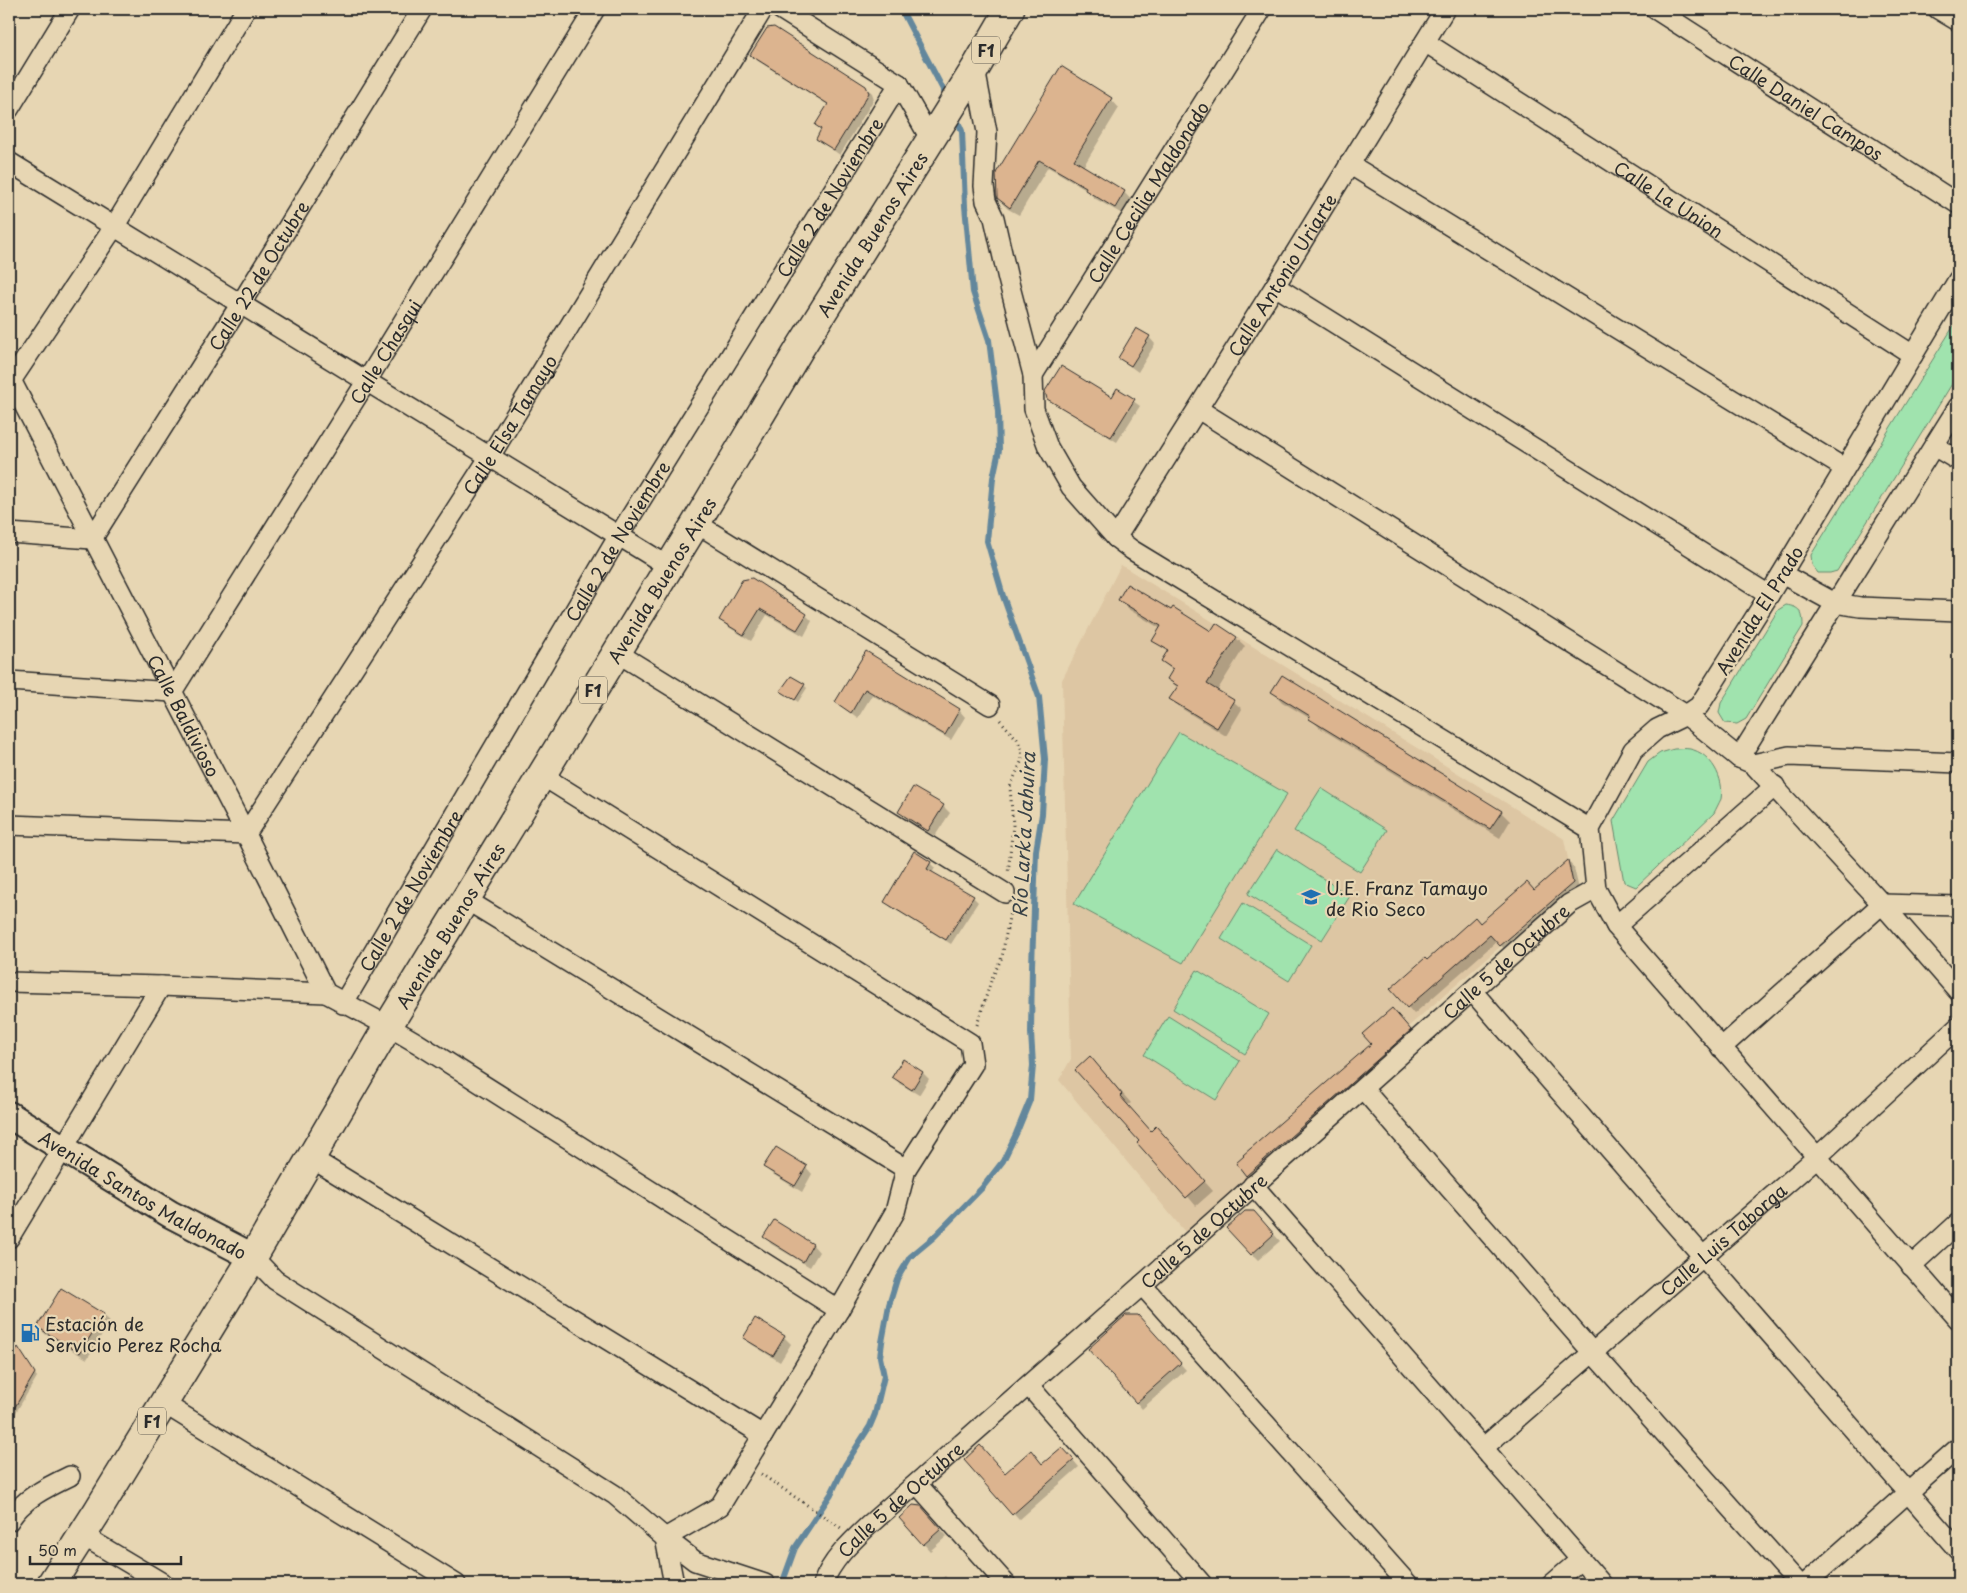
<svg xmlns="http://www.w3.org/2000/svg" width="1967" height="1593" font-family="'Playpen Sans',sans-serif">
<rect width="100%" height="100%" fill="#e7d6b3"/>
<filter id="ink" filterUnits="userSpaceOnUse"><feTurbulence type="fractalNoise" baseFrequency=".02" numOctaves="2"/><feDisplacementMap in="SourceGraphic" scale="10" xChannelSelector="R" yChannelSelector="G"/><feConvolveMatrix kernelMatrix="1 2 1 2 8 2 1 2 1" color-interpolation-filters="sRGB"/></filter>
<g filter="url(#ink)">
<path fill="#ddc6a3" d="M1121,565L1561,837L1564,839L1573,883L1409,1026L1412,1031L1185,1232L1059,1080L1071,1059L1062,680Z"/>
<g fill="#a0e3ae" stroke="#66876c">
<path d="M1958,319V374L1837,571L1830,573H1818L1812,565L1811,555Z"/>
<path d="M1786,605C1800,607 1803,612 1803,626L1746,719L1737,724L1725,723L1719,713L1721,703L1778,610Z"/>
<path d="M1179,732L1287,794L1183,963L1074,904Z"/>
<path d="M1674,749C1679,749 1685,748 1690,749C1711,753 1725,779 1721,799C1719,803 1716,809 1714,813L1636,887L1624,882L1613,821L1648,762L1660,753Z"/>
<path d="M1321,788L1387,830L1360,872L1294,831Z"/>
<path d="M1277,849L1350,896L1322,940L1248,894Z"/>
<path d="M1243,903L1311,945L1289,981L1221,939Z"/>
<path d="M1197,970L1269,1014L1245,1054L1173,1009Z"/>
<path d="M1168,1016L1240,1061L1216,1100L1144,1055Z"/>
</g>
<g fill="#0003">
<path d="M752,55L866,87L872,93L874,99L840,155L817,139L822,130L816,125L828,105L758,61Z"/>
<path d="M1111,99L1119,108L1083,167L1124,192L1132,201L1124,215L1094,198L1086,189L1048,167L1019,215L1008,209L999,200L997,185Z"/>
<path d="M1149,337L1155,344L1138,372L1119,358Z"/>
<path d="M1118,390L1140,406L1117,442L1055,404L1048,398H1112Z"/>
<path d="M743,581L806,615L812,621L804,636L767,615L751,641L727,626L720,620Z"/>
<path d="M1119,600L1171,612L1212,632L1236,638L1245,646L1217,691L1233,701L1242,709L1226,736L1179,707L1171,699L1178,688L1168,679L1173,671L1162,661L1168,652L1154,640L1161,629L1128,609Z"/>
<path d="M866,653L959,710L965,717L951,740L872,695L858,718L836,702Z"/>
<path d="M804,685L807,688L798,702L785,693Z"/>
<path d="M1273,692L1501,812L1510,821L1500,838L1320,728L1311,719L1282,702Z"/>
<path d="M943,806L950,813L935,836L906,819L900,812Z"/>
<path d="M1568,861L1574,868L1579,889L1507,952L1497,941L1414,1014L1408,1007L1427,962L1480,924L1534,891Z"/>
<path d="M930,863L935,868L932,873L973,897L978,902L951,944L891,907L886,902Z"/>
<path d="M1392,1009L1419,1039L1255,1183L1237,1164L1372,1044Z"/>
<path d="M904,1061L923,1073L929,1079L919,1095L900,1084L894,1077Z"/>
<path d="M1099,1067L1131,1103L1128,1105L1151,1132L1156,1127L1213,1191L1196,1206L1141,1141Z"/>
<path d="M765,1167H806L812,1174L802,1192L771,1173Z"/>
<path d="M1260,1219L1280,1241L1258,1260L1252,1254Z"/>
<path d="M774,1222L813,1245L819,1252L810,1267L771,1244L765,1237Z"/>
<path d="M103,1315L110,1321L87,1359L45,1334L39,1327Z"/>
<path d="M755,1319L784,1337L791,1344L780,1362L751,1344L744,1337Z"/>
<path d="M1144,1323L1186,1370L1142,1409L1136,1402Z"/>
<path d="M15,1354H22L25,1358L37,1377L9,1424V1363Z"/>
<path d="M1068,1454L1079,1467L1019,1520L966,1460L1006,1475L1037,1458L1043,1465Z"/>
<path d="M927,1514L947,1536L930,1551L901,1518Z"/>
<path d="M945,1576L952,1584H935Z"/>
</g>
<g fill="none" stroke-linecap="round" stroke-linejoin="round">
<g stroke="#63879c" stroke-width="6">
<path d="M901,9L948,99"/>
<path d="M782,1584L795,1548L831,1494L845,1465L870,1426L875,1414L884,1376L880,1357L882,1342L889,1305L897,1279L910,1257L934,1237L982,1188L1003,1161L1016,1134L1030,1100L1033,1065L1031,1033L1032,966L1036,851L1042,814L1045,759L1039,697L1003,596L987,541L993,478L999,450L998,412L989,340L973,292L965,206L962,131L955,115"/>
</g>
</g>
<g fill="#dcb48f" stroke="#2b2b2b">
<path d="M774,27L866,86L869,93L834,150L816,139L821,129L815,125L828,104L750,55L767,28Z"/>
<path d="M1061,66L1112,98L1074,160L1125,191L1115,208L1085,190L1086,187L1039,160L1010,208L997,198L996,173Z"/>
<path d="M1136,328L1150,336L1131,366L1118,358Z"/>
<path d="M1061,366L1112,397L1117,388L1135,399L1111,437L1047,399L1045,391Z"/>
<path d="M752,578L807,614L797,630L760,609L744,635L719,620L742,580Z"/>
<path d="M1127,584L1171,610L1173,607L1211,631L1216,623L1237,637L1207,684L1234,700L1217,728L1169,699L1178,686L1167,679L1173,669L1161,661L1168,650L1152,641L1161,626L1118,600Z"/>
<path d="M866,651L960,709L945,735L865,689L851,713L835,702Z"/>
<path d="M1282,675L1502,811L1490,829L1309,719L1310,716L1271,692Z"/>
<path d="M791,676L805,684L795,700L780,691Z"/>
<path d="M913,787L944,805L928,831L898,812Z"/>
<path d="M914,851L931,862L927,869L974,896L946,940L884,902Z"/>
<path d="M1568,860L1573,883L1500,946L1490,935L1407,1008L1390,989L1425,958L1427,960L1475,917L1480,923L1527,882L1534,890Z"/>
<path d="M1392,1008L1411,1030L1246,1176L1236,1163L1244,1156L1243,1155L1371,1044L1362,1034Z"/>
<path d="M1090,1056L1122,1094L1120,1096L1151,1131L1156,1126L1205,1181L1186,1198L1137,1143L1139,1141L1075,1070Z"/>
<path d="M903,1059L923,1072L912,1090L892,1077Z"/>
<path d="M776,1147L807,1166L795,1186L763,1167Z"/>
<path d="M1245,1211H1254L1274,1234L1251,1255L1226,1228Z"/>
<path d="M774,1220L813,1244L803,1262L763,1237Z"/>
<path d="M61,1288L104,1314L80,1353L37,1327Z"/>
<path d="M1126,1315H1138L1181,1363L1136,1403L1088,1349Z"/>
<path d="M755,1318L785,1336L773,1356L743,1338Z"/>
<path d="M18,1347L35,1373L9,1417V1361Z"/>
<path d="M980,1445L1005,1473L1031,1450L1042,1464L1062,1447L1074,1460L1012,1515L964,1460Z"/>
<path d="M913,1505L921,1506L941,1529L923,1545L899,1518Z"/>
</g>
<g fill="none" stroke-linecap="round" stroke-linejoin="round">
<g stroke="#2b2b2b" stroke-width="22">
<g id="street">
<path d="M780,9L899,84L931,140"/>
<path id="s1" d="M1655,9L1958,204"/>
<path d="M1938,9L1958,21"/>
<path id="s2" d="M1425,42L1913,355"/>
<path d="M975,69L987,132L984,186L986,201L994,218L1008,279L1033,375L1034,409L1048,447L1071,487L1116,538L1132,550L1590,829"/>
<path d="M9,109L70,9"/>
<path d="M9,162L668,566"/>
<path d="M1349,164L1844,468"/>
<path d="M1958,280L1769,595L1699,706L1686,715L1657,729L1633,750L1590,829L1596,889L1616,926L1958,1319"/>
<path d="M1275,286L1769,595"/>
<path id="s3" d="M1033,375L1262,9"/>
<path id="s4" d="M9,376L246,834L326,993L388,1026L417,1043L839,1310"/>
<path d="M9,381H11L114,227L246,9"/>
<path d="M1198,409L1686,715L1739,758L1753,764L1882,904L1958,991"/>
<path d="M1934,446L1954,458H1958"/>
<path d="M696,523L990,705"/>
<path id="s5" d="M9,533L92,539L240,305L422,9"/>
<path id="s6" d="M1116,538L1275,286L1445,9"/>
<path d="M1782,574L1835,603L1860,607L1958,611"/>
<path d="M616,652L1005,893"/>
<path id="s7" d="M9,681L172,692L366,382L595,9"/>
<path d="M1739,758L1958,407"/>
<path d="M1753,764L1789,756L1958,763"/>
<path d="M541,775L970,1043L973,1064L906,1169L895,1212L839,1310L720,1506L665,1538L695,1561L765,1584"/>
<path id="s8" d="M9,825L246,834L489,458L763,9"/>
<path d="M465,899L906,1169"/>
<path d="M1616,926L1775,786"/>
<path d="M9,982L161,986L326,993"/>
<path d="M1473,992L1958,1550"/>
<path id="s9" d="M343,1004L618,537L899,84"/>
<path d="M1721,1048L1882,904L1958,906"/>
<path d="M1363,1089L1593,1353L1799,1584"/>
<path d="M311,1158L763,1435"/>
<path d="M1253,1185L1602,1584"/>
<path d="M9,1238L161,986"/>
<path d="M253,1257L275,1280L615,1495L665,1538L674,1584"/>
<path d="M1911,1266L1958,1223"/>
<path d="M1142,1285L1408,1584"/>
<path d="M1029,1386L1202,1584"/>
<path d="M163,1403L456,1584"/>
<path id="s10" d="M1483,1448L1816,1158L1958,1027"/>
<path d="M917,1484L1006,1584"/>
<path d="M9,1521C22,1499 47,1487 70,1476"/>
<path d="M82,1535L164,1584"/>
<path id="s11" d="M823,1584C830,1562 851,1542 868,1526L1142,1285L1569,904L1596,889"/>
<path d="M1552,1584L1580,1560"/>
<path d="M1805,1584L1958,1448"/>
</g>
</g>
<g stroke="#2b2b2b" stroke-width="30">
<g id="secondary">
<path id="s12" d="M9,1115L170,1214L253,1257"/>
</g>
</g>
<g stroke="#2b2b2b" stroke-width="31">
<g id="highway">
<path id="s13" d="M51,1584L97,1512L253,1257L388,1026L696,523L800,348L975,69L1010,9"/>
</g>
</g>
<g stroke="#2b2b2b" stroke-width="3" stroke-dasharray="1 4" stroke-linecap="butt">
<path d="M1000,720L1017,739L1021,748L1022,760L1010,787L1013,825L1008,874"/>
<path d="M977,1025L992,978L1002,957L1010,911"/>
<path d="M761,1474L841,1528"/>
</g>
<use href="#street" stroke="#e7d6b3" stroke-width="19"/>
<use href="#secondary" stroke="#e7d6b3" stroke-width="26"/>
<use href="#highway" stroke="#e7d6b3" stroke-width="28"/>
</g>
</g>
<defs>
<g id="school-bare" transform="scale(1.5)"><path d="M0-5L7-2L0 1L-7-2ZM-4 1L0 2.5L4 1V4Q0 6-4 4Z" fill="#1f6fb2" stroke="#e7d6b3" stroke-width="2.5" paint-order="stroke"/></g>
<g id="fuel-bare" transform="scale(1.5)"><path d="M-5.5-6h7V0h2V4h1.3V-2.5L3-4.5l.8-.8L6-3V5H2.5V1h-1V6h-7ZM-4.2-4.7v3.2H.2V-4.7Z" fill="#1f6fb2" stroke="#e7d6b3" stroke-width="2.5" paint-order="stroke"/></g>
</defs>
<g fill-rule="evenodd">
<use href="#school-bare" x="1311" y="897"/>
<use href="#fuel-bare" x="30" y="1333"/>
</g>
<g text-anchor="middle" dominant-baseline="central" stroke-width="4.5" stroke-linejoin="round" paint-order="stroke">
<g fill="#e7d6b3" stroke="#635e54" stroke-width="1">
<rect x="972" y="36.5" width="28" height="27" rx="4"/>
<rect x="579" y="676.5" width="28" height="27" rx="4"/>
<rect x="138" y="1407.5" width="28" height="27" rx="4"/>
</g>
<g font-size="16" font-weight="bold" fill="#2b2b2b">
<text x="986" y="50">F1</text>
<text x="593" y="690">F1</text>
<text x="152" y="1421">F1</text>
</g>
<g font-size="18" fill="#2b2b2b" stroke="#e7d6b3">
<text stroke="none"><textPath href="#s1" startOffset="180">Calle Daniel Campos</textPath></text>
<text stroke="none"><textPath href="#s3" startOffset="216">Calle Cecilia Maldonado</textPath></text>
<text stroke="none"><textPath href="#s9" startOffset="942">Calle 2 de Noviembre</textPath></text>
<text stroke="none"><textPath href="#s2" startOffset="290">Calle La Union</textPath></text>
<text stroke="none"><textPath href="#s13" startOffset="1580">Avenida Buenos Aires</textPath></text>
<text stroke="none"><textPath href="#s6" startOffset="311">Calle Antonio Uriarte</textPath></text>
<text stroke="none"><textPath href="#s5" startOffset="395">Calle 22 de Octubre</textPath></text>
<text stroke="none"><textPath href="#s7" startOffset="565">Calle Chasqui</textPath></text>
<text stroke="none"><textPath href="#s8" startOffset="724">Calle Elsa Tamayo</textPath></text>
<text stroke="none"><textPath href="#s9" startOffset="538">Calle 2 de Noviembre</textPath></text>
<text stroke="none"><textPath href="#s13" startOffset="1175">Avenida Buenos Aires</textPath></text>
<text transform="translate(1759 610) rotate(-58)">Avenida El Prado</text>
<text stroke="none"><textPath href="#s4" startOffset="382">Calle Baldivioso</textPath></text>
<text stroke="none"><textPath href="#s9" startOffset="132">Calle 2 de Noviembre</textPath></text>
<text stroke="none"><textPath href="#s13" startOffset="770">Avenida Buenos Aires</textPath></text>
<text stroke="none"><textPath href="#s11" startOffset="926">Calle 5 de Octubre</textPath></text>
<text stroke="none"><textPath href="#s12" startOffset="156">Avenida Santos Maldonado</textPath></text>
<text stroke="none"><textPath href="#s11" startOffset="521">Calle 5 de Octubre</textPath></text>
<text stroke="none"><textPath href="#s10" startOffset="318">Calle Luis Taborga</textPath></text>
<text stroke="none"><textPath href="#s11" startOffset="116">Calle 5 de Octubre</textPath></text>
</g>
<g font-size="18" fill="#2b2b2b" stroke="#e7d6b3" text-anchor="start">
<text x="1326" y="887">U.E. Franz Tamayo<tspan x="1326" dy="21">de Rio Seco</tspan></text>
<text x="45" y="1323">Estación de<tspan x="45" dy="21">Servicio Perez Rocha</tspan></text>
</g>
<g font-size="19" font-style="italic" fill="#394247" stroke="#e7d6b3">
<text transform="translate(1023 835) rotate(-87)">Río Lark’a Jahuira</text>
</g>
</g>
<rect width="1967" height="1593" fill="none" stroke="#e7d6b3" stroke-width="30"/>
<rect x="15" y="15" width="1937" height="1563" fill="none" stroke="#2b2b2b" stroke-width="2" filter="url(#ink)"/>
<path d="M30 1556v8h151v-8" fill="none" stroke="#2b2b2b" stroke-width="2.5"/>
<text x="38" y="1556" font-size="15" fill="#2b2b2b" stroke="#e7d6b3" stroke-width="4" paint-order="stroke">50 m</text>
</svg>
